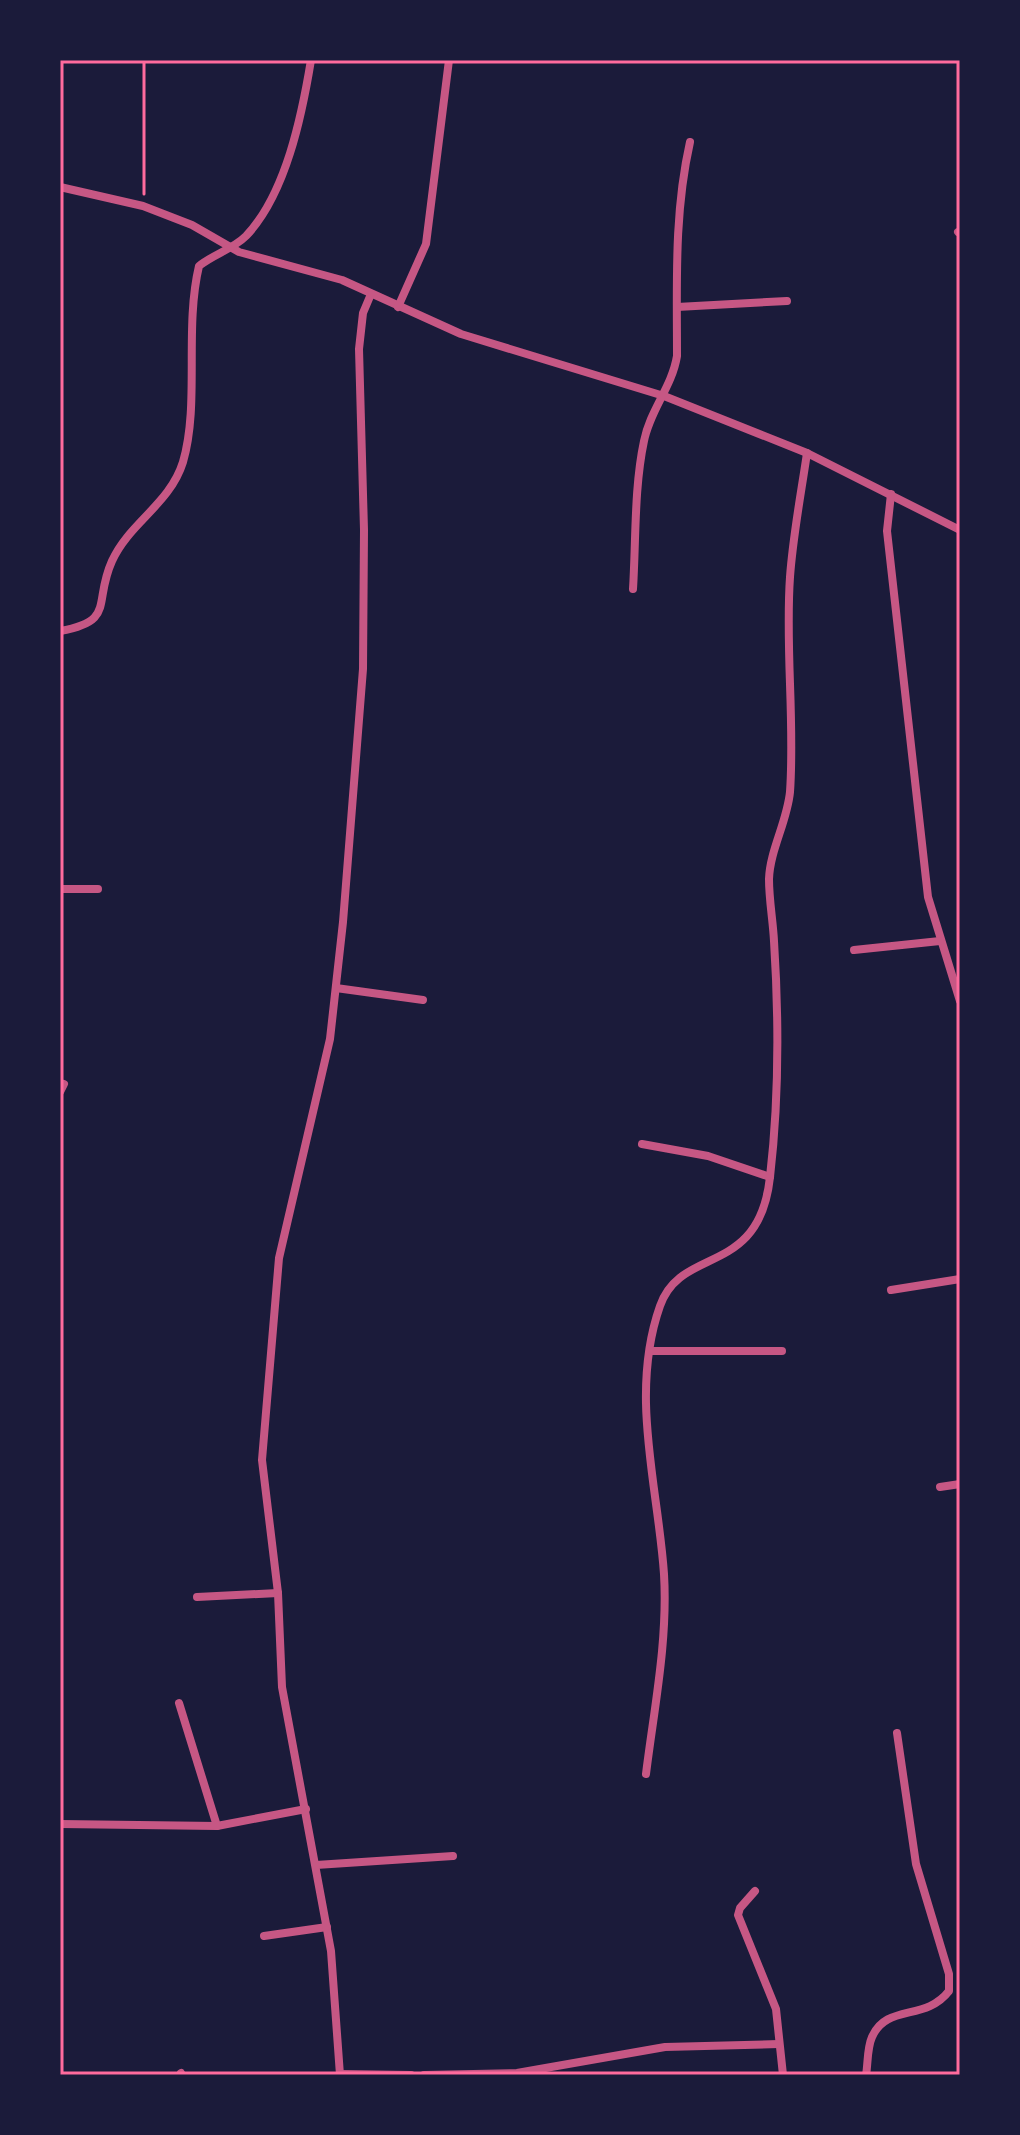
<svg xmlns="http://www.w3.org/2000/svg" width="1020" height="2135" font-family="Raleway,sans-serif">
<rect width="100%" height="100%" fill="#1b1b3a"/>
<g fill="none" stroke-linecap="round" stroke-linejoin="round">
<path stroke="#ff6b9d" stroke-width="3" d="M144,194V60"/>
<g stroke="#c65784" stroke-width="8">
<path d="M60,187L143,206L192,225L239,252L342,280L461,334L664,396L807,453L960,530"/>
<path d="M958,232L960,231"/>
<path d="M398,307L426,244L449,60"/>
<path d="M677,307L787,301"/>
<path d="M891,494L887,531L928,897L960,1001"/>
<path d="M633,589C636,541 634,488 644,441C650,410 672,387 677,356C677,283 674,213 690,142"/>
<path d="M60,631C116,621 93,603 112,561C129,523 170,504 183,462C200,404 184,329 199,266C214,254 233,249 246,236C286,194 302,115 311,60"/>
<path d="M60,889H98"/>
<path d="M854,950L940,941"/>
<path d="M336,988L423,1000"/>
<path d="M60,1092L64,1084"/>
<path d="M642,1144L708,1156L770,1177"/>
<path d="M891,1290L960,1279"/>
<path d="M651,1351H782"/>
<path d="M940,1487L960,1484"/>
<path d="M197,1597L278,1593"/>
<path d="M179,1703L217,1826"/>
<path d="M646,1774C654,1709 668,1641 664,1574C658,1486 629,1394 660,1306C681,1245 759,1278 770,1177C779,1100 779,1019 774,941C773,921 769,900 769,879C770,850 787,822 790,792C795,720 785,648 790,577C793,535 801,494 807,453"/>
<path d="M60,1824L217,1826L306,1809"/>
<path d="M316,1865L453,1856"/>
<path d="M755,1891L740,1908L738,1915L776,2009L783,2075"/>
<path d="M264,1936L327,1927"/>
<path d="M181,2073L182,2075"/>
<path d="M340,2074L411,2075"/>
<path d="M340,2075L331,1951L282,1687L278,1593L262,1460L279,1258L330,1039L343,922L363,669L364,530L359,349L363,313L371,294"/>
<path d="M424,2075L517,2073L665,2047L779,2044"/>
<path d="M866,2075C868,2064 867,2048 872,2037C887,2003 925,2022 949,1991V1974L916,1864L897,1733"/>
</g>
</g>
<rect width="1020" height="2135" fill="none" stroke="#1b1b3a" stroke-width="124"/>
<rect x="62" y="62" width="896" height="2011" fill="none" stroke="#ff6b9d" stroke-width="3"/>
</svg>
